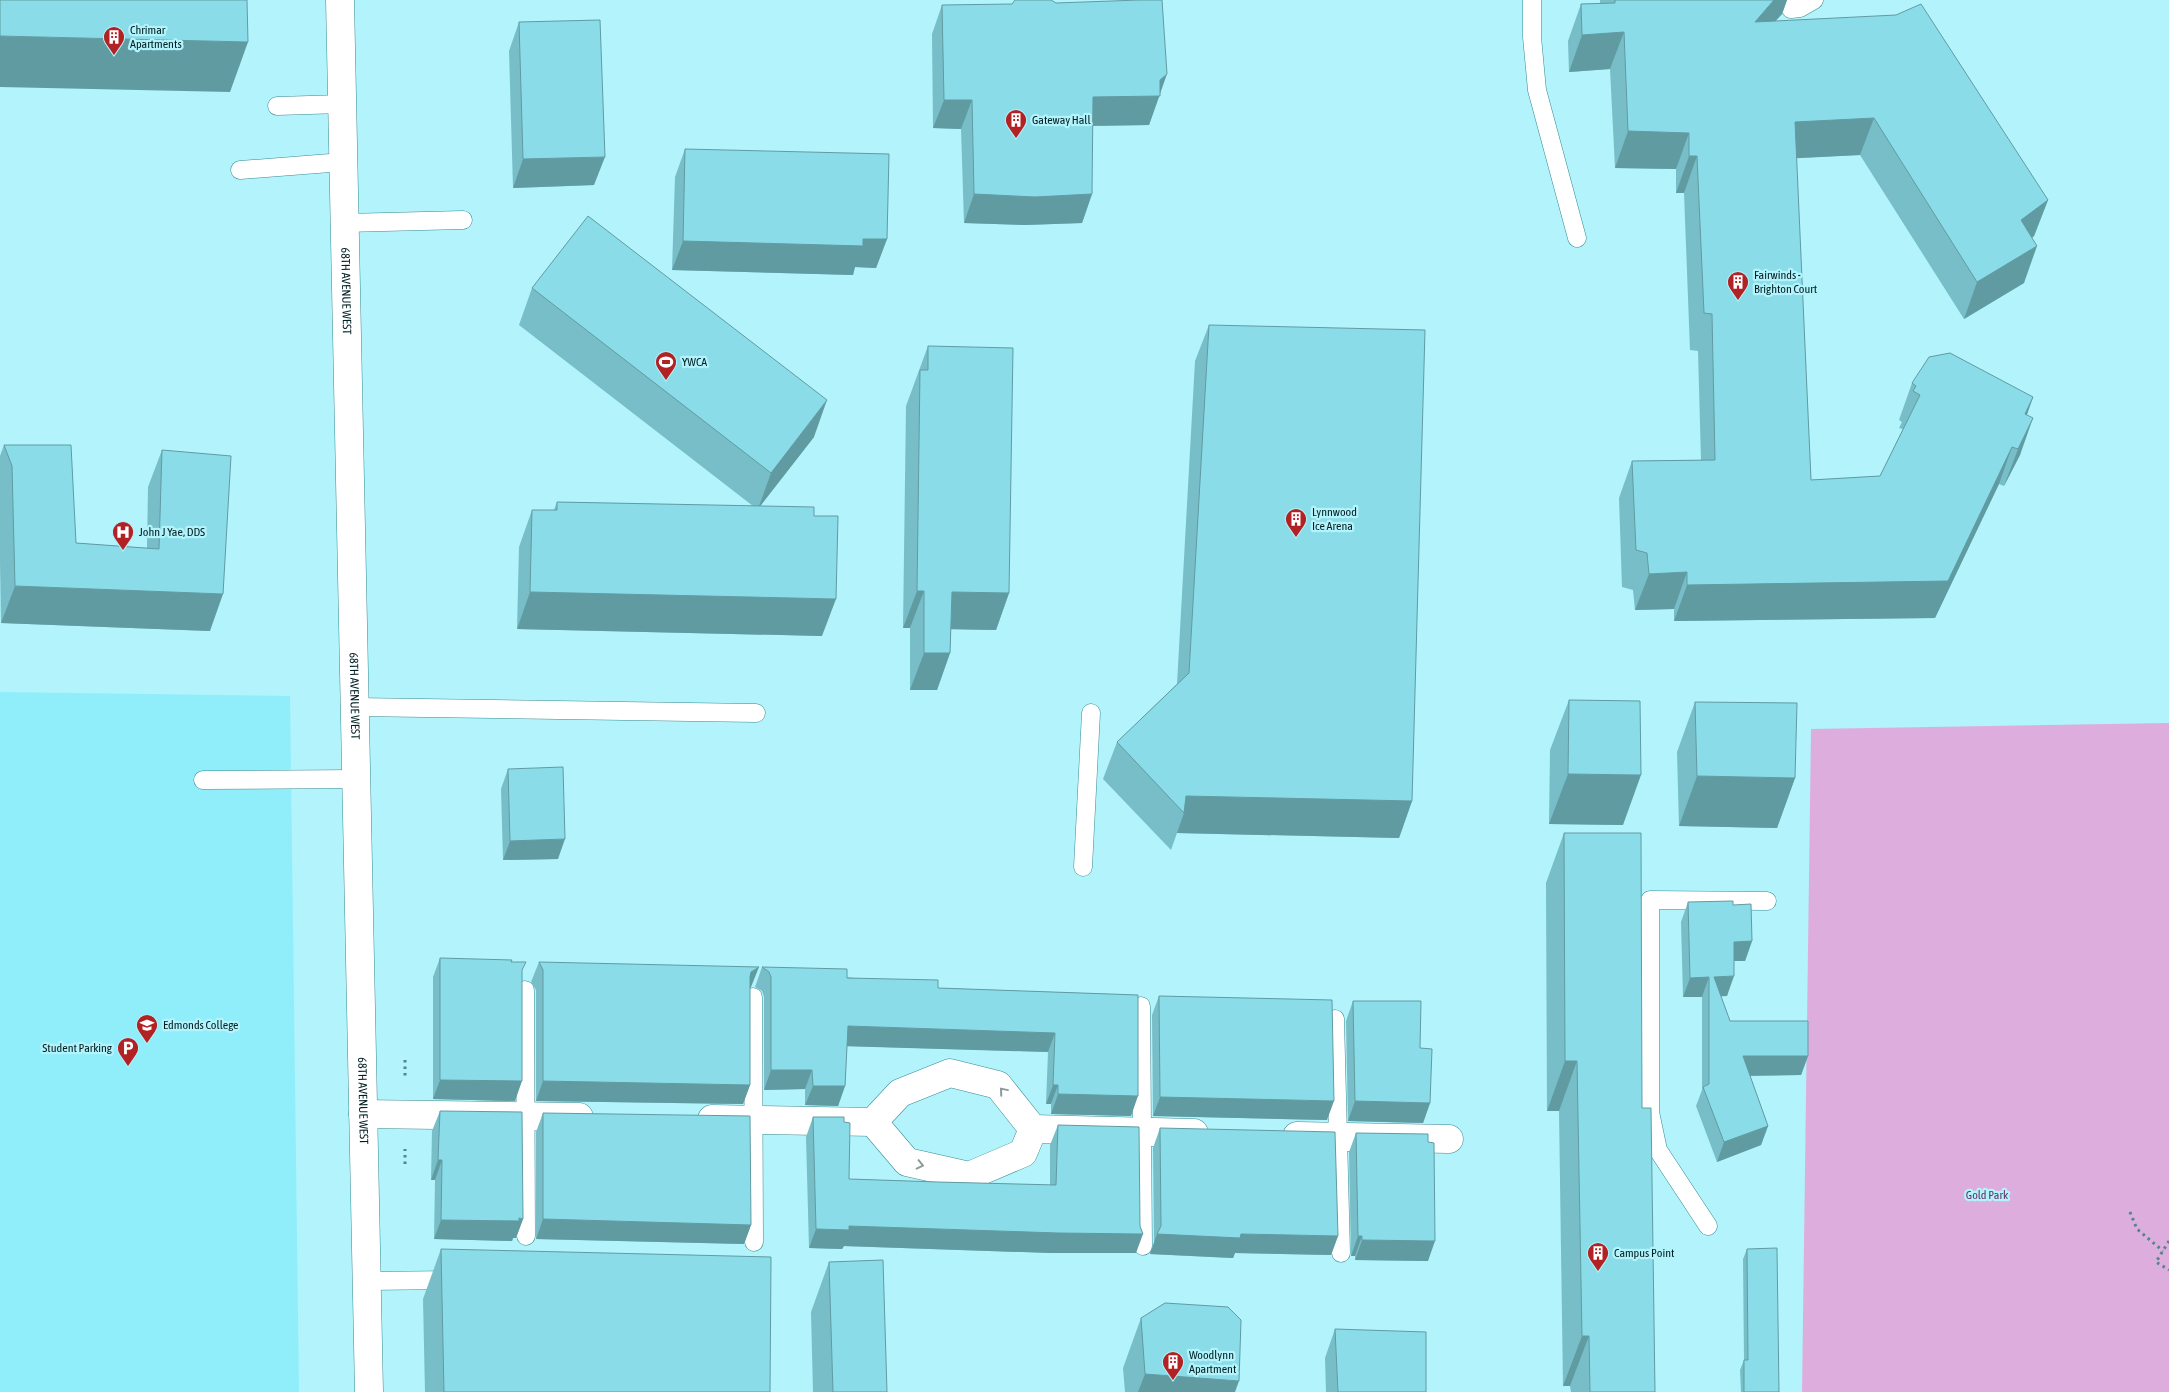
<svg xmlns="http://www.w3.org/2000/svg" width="2169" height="1392" font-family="'Asap Condensed',sans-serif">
<rect width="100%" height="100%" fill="#b3f3fb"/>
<path fill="#8feefa" d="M0,692L290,696L299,1392H0Z"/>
<path fill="#ddaedd" d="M2169,723V1392H1802L1811,729Z"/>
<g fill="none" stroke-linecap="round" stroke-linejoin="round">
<g stroke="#388c96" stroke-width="19">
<g id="lane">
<path d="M1532,0V37L1537,90L1577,238"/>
<path d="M1789,6L1791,9L1800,8L1814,0"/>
<path d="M277,106L342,104"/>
<path d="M240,170L343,162"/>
<path d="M345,223L463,220"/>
<path d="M355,707L756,713"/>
<path d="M203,780L356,779"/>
<path d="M1083,867L1091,713"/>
<path d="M525,990L526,1236"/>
<path d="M753,997L754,1242"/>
<path d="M1141,1006L1143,1246"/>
<path d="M1335,1019L1341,1253"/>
<path d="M1708,1226L1658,1150L1650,1112V900L1767,901"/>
<path d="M367,1281L454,1280"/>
</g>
</g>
<g stroke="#388c96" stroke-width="29">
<g id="street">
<path d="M363,1114L579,1117"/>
<path d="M712,1119L873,1122L900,1093L950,1073L998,1085L1033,1129"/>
<path d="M873,1122L907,1162L969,1176L1023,1153L1033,1129"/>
<path d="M1033,1129L1194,1133"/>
<path d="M1297,1136L1449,1139"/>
</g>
</g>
<g stroke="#388c96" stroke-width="29">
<g id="secondary">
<path id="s1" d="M340,0L369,1392"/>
</g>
</g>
<g stroke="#558489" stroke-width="3" stroke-dasharray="2.5 4" stroke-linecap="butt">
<path d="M405,1060V1077"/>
<path d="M405,1164V1149"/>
<path d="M2130,1212L2137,1229L2163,1251"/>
<path d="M2169,1241L2156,1262L2169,1270"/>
</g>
<use href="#lane" stroke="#fff" stroke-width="18"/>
<use href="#street" stroke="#fff" stroke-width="28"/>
<use href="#secondary" stroke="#fff" stroke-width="28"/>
</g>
<g fill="#77bec8">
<path d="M1600,0H1787L1782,14L1775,21L2048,200L2034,236L2032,238L2024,283L1964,319L1860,155L1796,158L1811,480L1880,476L1903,429L1899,428L1902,422L1899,420L1912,383L2033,397L2027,415L2020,455L2004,486L1999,484L1935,618L1674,621V609L1635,610L1633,590L1622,587L1619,498L1632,461L1701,460L1698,351L1690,350L1684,193H1676V169L1615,168L1610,69L1569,72L1568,41L1581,4L1600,3Z"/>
<path d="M942,5L1160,94L1149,125L1092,126V194L1082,223L1025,225L964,223L961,129L933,128L932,34Z"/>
<path d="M519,22L594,185L513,188L509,51Z"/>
<path d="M685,149L887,239L876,268L855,267L853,275L672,270L675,177Z"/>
<path d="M532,288L814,437L760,506L814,516L822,636L517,629L519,547L532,510H554L557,502L753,506L519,325Z"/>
<path d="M1209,325L1412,801L1399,838L1177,833L1171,850L1103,779L1117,742L1177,684L1195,361Z"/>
<path d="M928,346L1009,593L996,630L951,629L950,653L937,690H910V628H903L906,406Z"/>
<path d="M4,445L76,543L147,548L148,487L162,450L210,631L1,623L0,560V456Z"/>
<path d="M1569,700L1623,825L1549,824L1550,750Z"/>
<path d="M1695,702L1795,778L1777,828L1679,826L1677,752Z"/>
<path d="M508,769L558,859L503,860L501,789Z"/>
<path d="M1564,833L1642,1108L1655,1392H1571L1570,1386H1563L1559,1111H1547L1546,883Z"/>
<path d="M1688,902L1733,905L1752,941L1745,961H1734L1727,996H1721L1730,1021L1808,1056L1801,1075L1750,1076L1768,1126L1761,1145L1717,1162L1696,1106L1702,1090V997H1683L1681,922Z"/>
<path d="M440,958L522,974L515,1101L433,1099V977Z"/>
<path d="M539,962L751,987L750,988V1085L743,1104L536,1101V990L531,982Z"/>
<path d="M762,967L938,988L1138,995L1131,1116L1051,1114V1104H1046L1048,1052L847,1046L845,1086L838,1106L805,1105V1089L764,1090V997L762,991L755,987Z"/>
<path d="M1159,996L1327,1120L1153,1116L1152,1015Z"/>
<path d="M1353,1001L1420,1048L1430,1103L1423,1123L1348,1121L1346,1021Z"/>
<path d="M440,1111L523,1219L516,1238H513L512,1241L434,1239L435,1180H431L432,1131Z"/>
<path d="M543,1113L751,1225L744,1244L536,1239V1132Z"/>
<path d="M813,1117L844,1122L849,1179L938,1182L1050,1185V1145L1058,1125L1136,1253H1051L844,1246L842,1249L809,1248L806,1137Z"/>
<path d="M1160,1128L1338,1236L1331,1255L1235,1253L1233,1258L1150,1254L1154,1243L1153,1148Z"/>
<path d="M1356,1133L1428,1261L1355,1260V1256H1351L1349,1152Z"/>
<path d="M441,1249L770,1392H425L423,1299Z"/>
<path d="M1747,1249L1779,1392H1741L1740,1370L1744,1360L1743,1259Z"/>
<path d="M829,1262L887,1392H813L811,1312Z"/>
<path d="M1141,1318L1235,1392H1125L1123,1368Z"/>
<path d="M1335,1329L1426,1392H1326L1325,1358Z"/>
</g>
<g fill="#619ba2">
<path d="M1774,0H1787L1782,14L1741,58L1755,22Z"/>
<path d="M1624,32L1610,69L1569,72L1582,35Z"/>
<path d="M0,36L248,42L230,92L0,87Z"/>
<path d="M1167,74L1149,125L1082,126L1093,97L1160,80Z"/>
<path d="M944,100H972L961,129L933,128Z"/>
<path d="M1874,118L1860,155L1781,159L1795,122Z"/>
<path d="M1628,131L1689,133L1676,169L1615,168Z"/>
<path d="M1689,156H1697L1684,193H1676Z"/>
<path d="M605,157L594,185L513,188L523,159Z"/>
<path d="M974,194H1092L1082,223L1025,225L964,223Z"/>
<path d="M2048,200L2034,236L2008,257L2021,220Z"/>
<path d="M863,239H887L876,268L855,267L853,275L672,270L683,241Z"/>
<path d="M2037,246L2024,283L1964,319L1977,282Z"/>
<path d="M2033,397L2020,434L2025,414Z"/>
<path d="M827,400L814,437L758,509L771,473Z"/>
<path d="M2033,418L2020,455L2004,486L2018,449Z"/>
<path d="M2012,447L1999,484L1935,618L1674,621L1687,585Z"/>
<path d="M1687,572L1674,609L1635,610L1649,574Z"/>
<path d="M15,586L223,594L210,631L1,623Z"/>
<path d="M917,591H924L910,628H903Z"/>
<path d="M530,592L836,599L822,636L517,629Z"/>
<path d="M952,592L1009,593L996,630L939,629Z"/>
<path d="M924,653H950L937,690H910Z"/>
<path d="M1568,774L1641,775L1623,825L1549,824Z"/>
<path d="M1697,776L1795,778L1777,828L1679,826Z"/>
<path d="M1186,796L1412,801L1399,838L1177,833L1184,813Z"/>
<path d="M565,839L558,859L503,860L510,841Z"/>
<path d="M1752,941L1745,961H1726L1734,942Z"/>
<path d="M759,967L751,987L744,991L751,972Z"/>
<path d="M1734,976L1727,996L1709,997L1714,977Z"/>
<path d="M1709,977L1702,997H1683L1690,978Z"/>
<path d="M848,1026L1055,1033L1048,1052L840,1046Z"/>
<path d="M1743,1056H1808L1801,1075L1736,1076Z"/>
<path d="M1565,1061H1577L1559,1111H1547Z"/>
<path d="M771,1070H812L805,1089L764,1090Z"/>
<path d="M440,1080L522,1081L515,1101L433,1099Z"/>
<path d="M543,1081L750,1085L743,1104L536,1101Z"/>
<path d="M1053,1085H1058L1051,1104H1046Z"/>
<path d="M813,1086H845L838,1106L805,1105Z"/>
<path d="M1058,1094L1138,1096L1131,1116L1051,1114Z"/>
<path d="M1160,1097L1334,1101L1327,1120L1153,1116Z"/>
<path d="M1355,1101L1430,1103L1423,1123L1348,1121Z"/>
<path d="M1768,1126L1761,1145L1717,1162L1724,1142Z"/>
<path d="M438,1160H442L435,1180H431Z"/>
<path d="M523,1219L516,1238H513L512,1241L434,1239L441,1220Z"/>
<path d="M543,1219L751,1225L744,1244L536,1239Z"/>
<path d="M849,1226L1143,1234L1136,1253H1051L844,1246L842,1249L809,1248L816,1229Z"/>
<path d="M1157,1234H1241L1338,1236L1331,1255L1235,1253L1233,1258L1150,1254Z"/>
<path d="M1358,1236H1362L1355,1256H1351Z"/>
<path d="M1362,1240L1435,1241L1428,1261L1355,1260Z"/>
<path d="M1582,1336H1589L1570,1386H1563Z"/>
<path d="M1145,1374L1239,1381L1235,1392H1138Z"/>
</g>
<g fill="#8adde8" stroke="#619ba2">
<path d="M0,0H247L248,42L0,36Z"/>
<path d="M1015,0H1051L1056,3L1139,0H1162L1167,74L1160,80V96L1093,97L1092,194L1035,197L974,194L972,100H944L942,5L1012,4Z"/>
<path d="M1615,0H1774L1755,22L1896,15L1921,4L2048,200L2021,220L2037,246L1977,282L1874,118L1795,122L1811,480L1880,476L1920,395L1913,391L1916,386L1912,383L1929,357L1950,353L2033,397L2025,414L2033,418L2018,449L2012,447L1948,581L1687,585V572L1649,574L1647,553L1636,550L1632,461L1715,460L1712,314L1704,313L1697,156H1689V133L1628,131L1624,32L1582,35L1581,4L1615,3Z"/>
<path d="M600,20L605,157L523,159L519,22Z"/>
<path d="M685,149L889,154L887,239H863V246L683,241Z"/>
<path d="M588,216L827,400L771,473L532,288Z"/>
<path d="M1209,325L1425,330L1412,801L1186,796L1184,813L1117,742L1189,673Z"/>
<path d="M928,346L1013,348L1009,593L952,592L950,653H924V591H917L920,370H928Z"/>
<path d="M4,445H71L76,543L159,549L162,450L231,456L223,594L15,586L12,466Z"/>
<path d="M557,502L814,507V516H838L836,599L530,592L532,510H557Z"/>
<path d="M1569,700L1640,701L1641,775L1568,774Z"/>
<path d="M1695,702L1797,703L1795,778L1697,776Z"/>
<path d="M563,767L565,839L510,841L508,769Z"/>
<path d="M1564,833H1641L1642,1108H1651L1655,1392H1590L1589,1336H1582L1577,1061H1565Z"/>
<path d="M1733,901V905L1751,904L1752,941L1734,942V976L1714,977L1730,1021H1808V1056H1743L1768,1126L1724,1142L1703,1087L1709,1084V977L1690,978L1688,902Z"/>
<path d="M440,958L512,960L511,962H526L522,970V1081L440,1080Z"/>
<path d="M539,962L759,967L751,972L750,977V1085L543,1081V970Z"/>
<path d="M762,967L847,969V978L938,980V988L1138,995V1096L1058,1094V1085H1053L1055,1033L848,1026L845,1086H813L812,1070H771V977L769,972Z"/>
<path d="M1159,996L1332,1000L1334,1101L1160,1097Z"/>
<path d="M1353,1001H1421L1420,1048L1432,1049L1430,1103L1355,1101Z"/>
<path d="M440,1111L522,1112L523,1219L519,1218V1221L441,1220L442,1160H438Z"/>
<path d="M543,1113L750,1116L751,1225L543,1219Z"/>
<path d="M813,1117H844V1122L850,1123L849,1179L938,1182L1056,1185L1058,1125L1139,1127L1140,1226L1143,1234L1058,1233L849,1226V1230L816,1229Z"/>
<path d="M1160,1128L1335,1132L1338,1236L1241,1234L1240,1238L1157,1234L1161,1226Z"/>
<path d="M1356,1133L1428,1134V1142L1434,1143L1435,1241L1362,1240V1236H1358Z"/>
<path d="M1777,1248L1779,1392H1744V1360H1748L1747,1249Z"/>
<path d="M441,1249L771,1257L770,1392H444Z"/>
<path d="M883,1260L887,1392H833L829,1262Z"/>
<path d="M1165,1303L1228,1307L1241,1320L1239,1381L1145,1374L1141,1318Z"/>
<path d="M1335,1329L1426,1332V1392H1338Z"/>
</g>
<defs><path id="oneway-chevron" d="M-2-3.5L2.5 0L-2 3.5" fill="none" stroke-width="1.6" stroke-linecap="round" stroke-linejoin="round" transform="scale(1.25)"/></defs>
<g stroke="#8c9a9c">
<use href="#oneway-chevron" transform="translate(1003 1091) rotate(-130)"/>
<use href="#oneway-chevron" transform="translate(920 1165) rotate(13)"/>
</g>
<defs>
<g id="building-pin" transform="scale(1.125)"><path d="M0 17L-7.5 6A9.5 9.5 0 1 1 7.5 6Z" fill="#b22124" stroke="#b3f3fb"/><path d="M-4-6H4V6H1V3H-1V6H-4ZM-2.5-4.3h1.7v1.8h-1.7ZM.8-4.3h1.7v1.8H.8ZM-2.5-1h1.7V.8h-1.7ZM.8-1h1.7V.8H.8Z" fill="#fff"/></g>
<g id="stadium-pin" transform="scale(1.125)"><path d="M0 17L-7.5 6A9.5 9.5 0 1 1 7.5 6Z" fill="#b22124" stroke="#b3f3fb"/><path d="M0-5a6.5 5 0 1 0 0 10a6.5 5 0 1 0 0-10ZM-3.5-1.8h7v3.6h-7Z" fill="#fff"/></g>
<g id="hospital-pin" transform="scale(1.125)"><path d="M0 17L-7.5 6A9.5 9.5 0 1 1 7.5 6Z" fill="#b22124" stroke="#b3f3fb"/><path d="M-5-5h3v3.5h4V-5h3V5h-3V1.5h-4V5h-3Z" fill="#fff"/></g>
<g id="university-pin" transform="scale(1.125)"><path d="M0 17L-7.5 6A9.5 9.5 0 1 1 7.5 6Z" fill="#b22124" stroke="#b3f3fb"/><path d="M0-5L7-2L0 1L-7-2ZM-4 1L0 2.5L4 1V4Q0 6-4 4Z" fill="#fff"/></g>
<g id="parking-pin" transform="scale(1.125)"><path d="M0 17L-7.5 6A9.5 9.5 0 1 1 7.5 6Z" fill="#b22124" stroke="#b3f3fb"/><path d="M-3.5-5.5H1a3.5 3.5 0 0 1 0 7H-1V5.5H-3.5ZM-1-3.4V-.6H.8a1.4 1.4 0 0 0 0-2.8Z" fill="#fff"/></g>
</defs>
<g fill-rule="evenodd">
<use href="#building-pin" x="114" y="37"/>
<use href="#building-pin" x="1016" y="120"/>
<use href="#building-pin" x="1738" y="282"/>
<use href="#stadium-pin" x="666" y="362"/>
<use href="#building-pin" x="1296" y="519"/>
<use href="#hospital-pin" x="123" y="532"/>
<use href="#university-pin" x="147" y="1025"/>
<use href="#parking-pin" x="128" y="1048"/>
<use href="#building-pin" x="1598" y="1253"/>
<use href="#building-pin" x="1173" y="1362"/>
</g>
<g text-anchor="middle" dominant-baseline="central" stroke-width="4.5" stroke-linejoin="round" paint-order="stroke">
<g font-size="12" fill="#001f23" stroke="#b3f3fb" text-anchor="start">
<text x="130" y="30">Chrimar<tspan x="130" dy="14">Apartments</tspan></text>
<text x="1032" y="120">Gateway Hall</text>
<text x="1754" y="275">Fairwinds -<tspan x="1754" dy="14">Brighton Court</tspan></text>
<text x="682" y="362">YWCA</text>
<text x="1312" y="512">Lynnwood<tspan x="1312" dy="14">Ice Arena</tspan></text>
<text x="139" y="532">John J Yae, DDS</text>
<text x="163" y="1025">Edmonds College</text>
<text x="112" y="1048" text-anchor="end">Student Parking</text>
<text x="1614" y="1253">Campus Point</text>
<text x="1189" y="1355">Woodlynn<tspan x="1189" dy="14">Apartment</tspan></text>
</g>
<g font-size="12" fill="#001f23" stroke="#b3f3fb">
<text stroke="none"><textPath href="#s1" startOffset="291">68TH AVENUE WEST</textPath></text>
<text stroke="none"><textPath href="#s1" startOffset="696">68TH AVENUE WEST</textPath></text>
<text stroke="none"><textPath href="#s1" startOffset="1101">68TH AVENUE WEST</textPath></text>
</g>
<g font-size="12" fill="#68306a" stroke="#b3f3fb">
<text x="1987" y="1195">Gold Park</text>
</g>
</g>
</svg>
